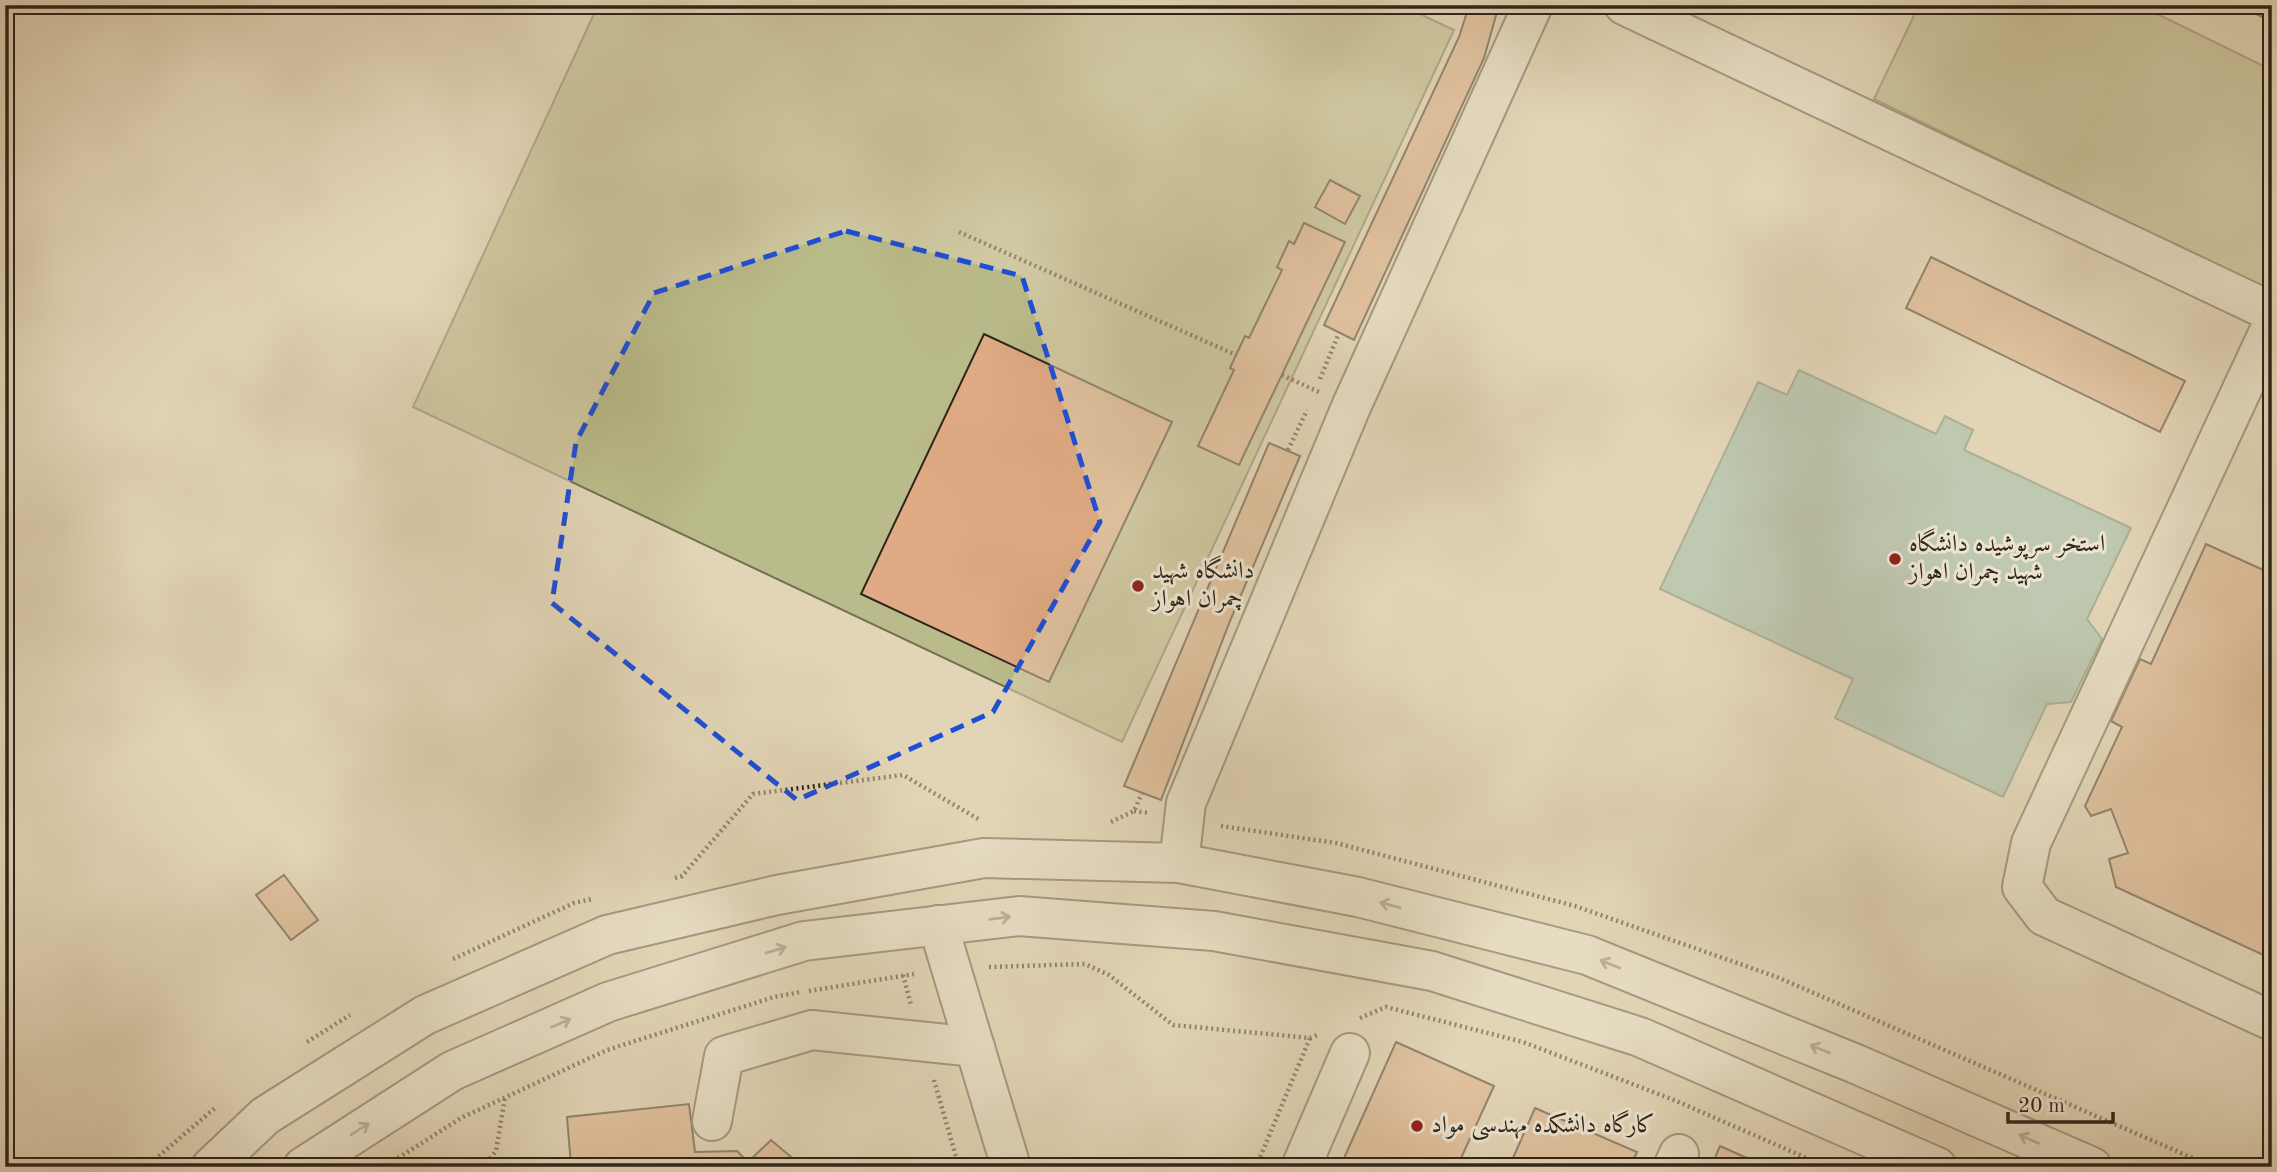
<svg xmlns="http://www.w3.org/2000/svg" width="2277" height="1172" font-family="'Old Standard TT',Amiri,serif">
<rect width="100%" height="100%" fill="#e2d5b7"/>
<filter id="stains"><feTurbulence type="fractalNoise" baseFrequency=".00286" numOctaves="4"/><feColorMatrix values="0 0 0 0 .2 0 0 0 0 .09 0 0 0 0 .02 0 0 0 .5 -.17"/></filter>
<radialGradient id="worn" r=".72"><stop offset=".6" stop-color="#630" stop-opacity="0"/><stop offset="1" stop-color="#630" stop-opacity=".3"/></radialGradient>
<g fill="#babb8a" stroke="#747052" stroke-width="2">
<path d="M598,5H1401L1454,30L1122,742L413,407Z"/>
<path d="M1919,5H2139L2272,70V292L1874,99Z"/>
</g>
<path fill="#96b9a9" stroke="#6d7e70" stroke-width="2" d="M1799,370L1936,434L1945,416L1973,430L1964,450L2131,528L2087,619L2102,639L2071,702L2047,704L2003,797L1835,718L1853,679L1660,589L1758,382L1787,395Z"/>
<g fill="#dfaa84" stroke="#2f251a" stroke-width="2">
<path d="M1467,5H1499L1484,58L1354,340L1324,325L1459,37L1467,12Z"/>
<path d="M2238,5H2272V22Z"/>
<path d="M1330,180L1360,196L1345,224L1315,207Z"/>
<path d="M1304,223L1345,242L1239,465L1198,446L1234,370L1230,368L1236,355L1245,336L1249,338L1282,270L1277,267L1289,241L1294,244Z"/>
<path d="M1931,257L2185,381L2160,432L1906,308Z"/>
<path d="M984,334L1172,422L1049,682L861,594Z"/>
<path d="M1269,443L1300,456L1230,621L1161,800L1124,786Z"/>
<path d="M2206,544L2272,574V959L2116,887L2109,859L2128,853L2111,809L2091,816L2085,806L2122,727L2111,721L2140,659L2151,664Z"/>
<path d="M284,875L318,920L291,940L256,895Z"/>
<path d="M1396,1042L1494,1086L1457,1167H1340Z"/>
<path d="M689,1104L695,1152L737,1151L748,1162L771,1140L803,1167H529L571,1165L567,1117Z"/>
<path d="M1535,1108L1637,1152L1630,1167H1509Z"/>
<path d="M1720,1146L1767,1167H1711Z"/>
</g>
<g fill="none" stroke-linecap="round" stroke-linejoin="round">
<g stroke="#5c5141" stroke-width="42">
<g id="minor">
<path d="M1624,5L2272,312"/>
<path d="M2272,325L2031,843L2022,887L2044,916L2272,1021"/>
<path d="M1179,863L1186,803L1351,407L1533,5"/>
<path d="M938,925L1011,1167"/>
<path d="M712,1121L724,1056L812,1030L975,1047"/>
<path d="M211,1167L265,1116L425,1015L607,935L777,895L984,858L1179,863L1358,897L1587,955L1856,1064L2092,1167"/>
<path d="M303,1167L452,1071L608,1002L804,941L1019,916L1214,931L1432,971L1640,1037L1937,1167"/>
<path d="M1301,1167L1350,1053"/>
<path d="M1673,1167L1679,1154"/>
</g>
</g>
<g stroke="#2f251a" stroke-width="4.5" stroke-dasharray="2 3.5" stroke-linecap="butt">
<path d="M959,232L1236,355"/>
<path d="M1282,375L1319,392"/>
<path d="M1320,379L1339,333"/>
<path d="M1288,450L1307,410"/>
<path d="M1134,811L1150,813"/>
<path d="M1111,822L1134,811L1142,793"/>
<path d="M1221,826L1336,843L1575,906L1777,977L2213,1167"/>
<path d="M675,878L682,876L753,794L903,775L980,820"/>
<path d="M453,959L574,903L592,899"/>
<path d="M989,967L1085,964L1109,975L1173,1025L1310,1038L1317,1035"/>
<path d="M903,975L911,1005"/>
<path d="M809,991L914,974"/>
<path d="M1360,1018L1386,1007L1523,1042L1674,1100L1827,1167"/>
<path d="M307,1042L350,1015"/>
<path d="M934,1080L959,1167"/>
<path d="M146,1167L215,1108"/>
<path d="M384,1167L461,1118L607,1050L774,997L800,992"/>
<path d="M483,1167L496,1151L505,1097"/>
<path d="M1256,1167L1310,1038"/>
</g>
<use href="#minor" stroke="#ece4d0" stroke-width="38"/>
</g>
<defs><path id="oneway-shaft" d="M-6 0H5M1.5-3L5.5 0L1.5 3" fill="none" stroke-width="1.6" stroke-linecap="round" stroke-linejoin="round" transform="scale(1.75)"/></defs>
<g stroke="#8e8475">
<use href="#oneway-shaft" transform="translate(1390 905) rotate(-166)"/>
<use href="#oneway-shaft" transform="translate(1000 918) rotate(-7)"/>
<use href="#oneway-shaft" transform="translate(776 950) rotate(-17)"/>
<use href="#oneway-shaft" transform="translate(1610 964) rotate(-158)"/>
<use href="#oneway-shaft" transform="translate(561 1023) rotate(-24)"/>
<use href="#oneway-shaft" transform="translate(1820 1049) rotate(-158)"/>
<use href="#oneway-shaft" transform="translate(360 1129) rotate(-32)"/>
<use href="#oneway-shaft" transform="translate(2029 1139) rotate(-156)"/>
</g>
<path d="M0 0H2277V1172H0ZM846,231L1022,276L1100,522L993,712L797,800L552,603L576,442L654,293Z" fill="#e2d5b7" fill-opacity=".55" fill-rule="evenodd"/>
<path fill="none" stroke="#1d4ed8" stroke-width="5" stroke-dasharray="14 9" stroke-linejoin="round" d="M846,231L1022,276L1100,522L993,712L797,800L552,603L576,442L654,293Z"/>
<g fill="#8f2418" stroke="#ece4d0" stroke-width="2.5">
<circle cx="1895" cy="559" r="7"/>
<circle cx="1138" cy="586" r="7"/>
<circle cx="1417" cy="1126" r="7"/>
</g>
<g text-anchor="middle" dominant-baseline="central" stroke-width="6" stroke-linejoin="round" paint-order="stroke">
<g font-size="24" fill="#2f251a" stroke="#ece4d0" text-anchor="start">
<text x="1909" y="545">استخر سرپوشیده دانشگاه<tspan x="1909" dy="28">شهید چمران اهواز</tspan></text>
<text x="1152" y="572">دانشگاه شهید<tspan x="1152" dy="28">چمران اهواز</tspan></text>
<text x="1431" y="1126">کارگاه دانشکده مهندسی مواد</text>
</g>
</g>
<rect width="2277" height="1172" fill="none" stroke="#e2d5b7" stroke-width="28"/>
<rect x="7" y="7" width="2263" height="1158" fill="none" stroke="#2f251a" stroke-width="3.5"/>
<rect x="14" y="14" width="2249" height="1144" fill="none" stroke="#2f251a" stroke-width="2"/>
<path d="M2008 1112v10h105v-10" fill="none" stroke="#2f251a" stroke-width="3.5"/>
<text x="2018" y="1112" font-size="21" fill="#2f251a" stroke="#ece4d0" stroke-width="5" paint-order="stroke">20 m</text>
<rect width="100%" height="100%" filter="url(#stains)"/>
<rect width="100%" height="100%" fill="url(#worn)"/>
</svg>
